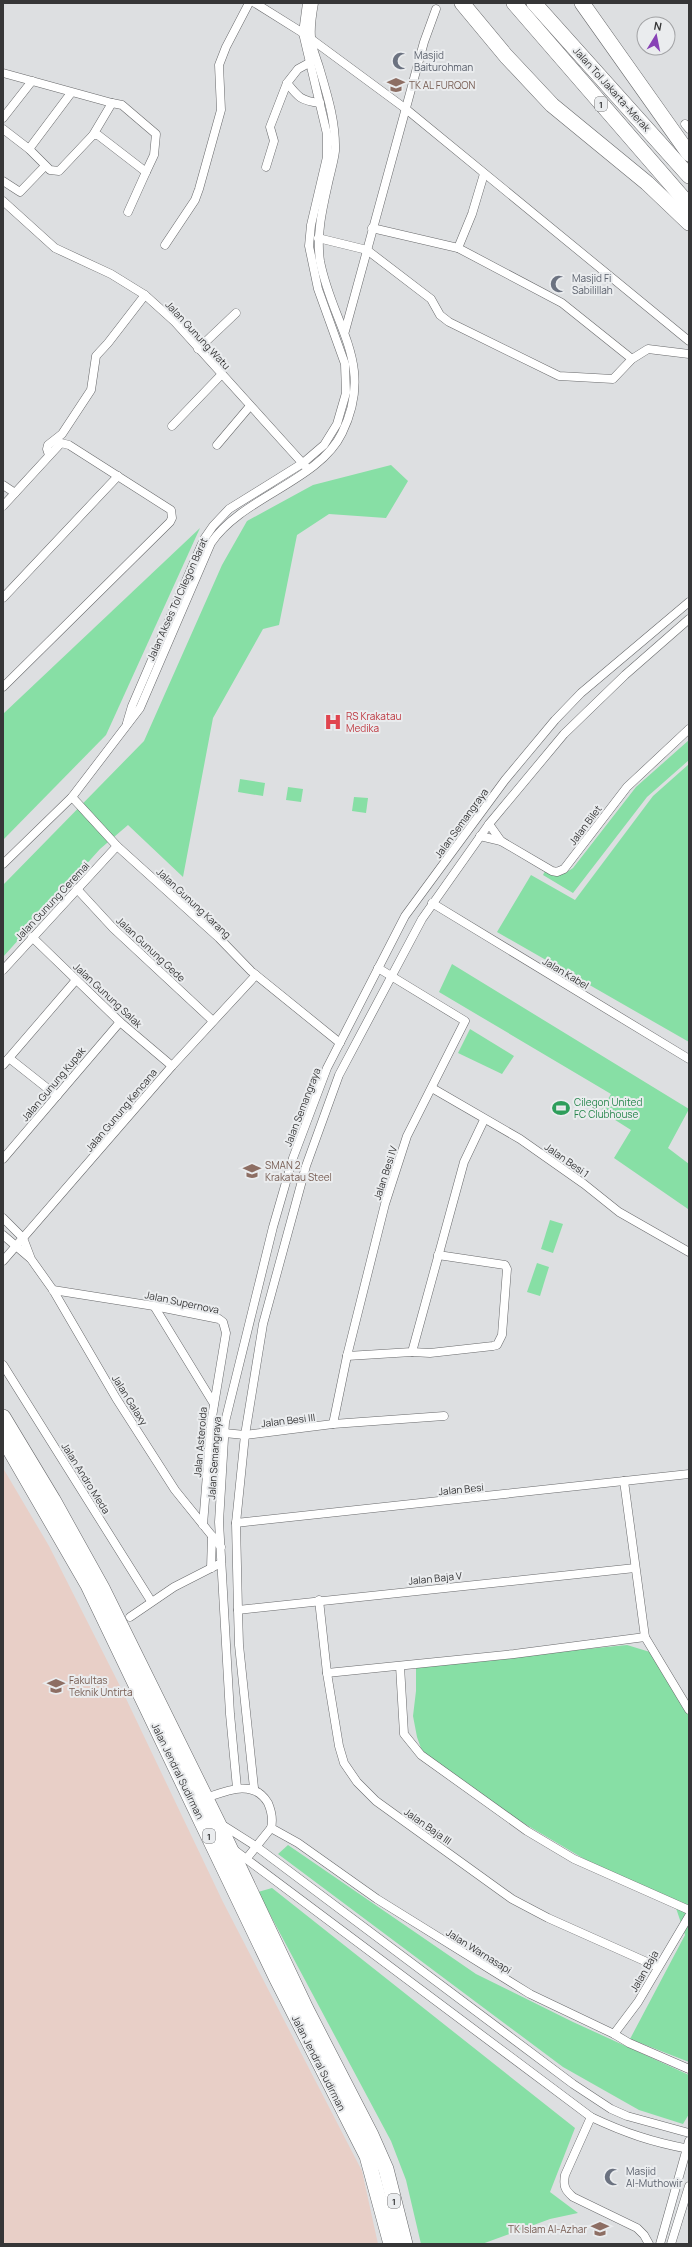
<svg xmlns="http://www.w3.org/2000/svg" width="692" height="2247" font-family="Manrope,sans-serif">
<rect width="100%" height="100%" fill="#dddfe1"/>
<path fill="#e8cfc7" d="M3,1468L49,1546L120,1686L223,1902L362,2171L378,2244H3Z"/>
<g fill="#87dfa5">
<path d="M391,465L408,481L386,518L329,514L297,535L279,625L263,629L213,718L183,877L128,825L100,849L3,957V885L144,741L222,565L247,521L313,485Z"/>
<path d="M200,528L106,735L3,840V714Z"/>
<path d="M689,740V760L647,797L573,893L543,875L545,871C557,877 563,875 573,868L636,787Z"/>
<path d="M689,764V1042L497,932L531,875L575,900L653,796Z"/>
<path d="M240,779L265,783L263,796L238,792Z"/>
<path d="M288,787L303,789L301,802L286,800Z"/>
<path d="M354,797L368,798L366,813L352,811Z"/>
<path d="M452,964L689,1109L668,1148L689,1164L688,1209L614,1158L631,1130L601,1111L611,1094L439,992Z"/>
<path d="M470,1029L514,1056L502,1074L458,1053Z"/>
<path d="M550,1220L563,1224L553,1253L541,1249Z"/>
<path d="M537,1263L549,1267L540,1296L527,1292Z"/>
<path d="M627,1645L650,1652L689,1708V2062L630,2039L685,1935L674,1902L603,1870L513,1817L423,1754L417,1737L413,1716L416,1691V1666Z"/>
<path d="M288,1845L476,1974L573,2022L689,2075V2114L683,2124L639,2110L563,2067L278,1854Z"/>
<path d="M272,1888L575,2128L550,2192L578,2213L550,2219L482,2244H421L406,2180L391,2141L258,1892Z"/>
</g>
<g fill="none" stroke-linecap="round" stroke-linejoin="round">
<g stroke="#68696b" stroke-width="9">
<g id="street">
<path d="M255,3L303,33L406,109L689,341"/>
<path d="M3,73L112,103L93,135"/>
<path d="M287,83C298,97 301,101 320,103"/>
<path d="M3,118L32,81"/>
<path d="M685,124L689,129"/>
<path d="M3,129L29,149L50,170L59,171L93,135H98L146,172L154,155L156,134L122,105L112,103"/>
<path d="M29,149L71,93"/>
<path d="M266,167L274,141L270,127L287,83L298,69L309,63"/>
<path d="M3,181L20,192L45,166"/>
<path d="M3,201L55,248L111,274L145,295L175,322L306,467"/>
<path d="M128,212L146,172"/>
<path d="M372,228L458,248L562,303L632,359"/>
<path d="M318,238L367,250L431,299L440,315L449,322L559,376L613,379L632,359L648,349L689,354"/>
<path d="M165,245L195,200L199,189L221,110L219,65L226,47L249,3"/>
<path d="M458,248L472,214L484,174"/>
<path d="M345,331L424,42L436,9"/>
<path d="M198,349L236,313"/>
<path d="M172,426L221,375"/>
<path d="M217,445L250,406"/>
<path d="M49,455L47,449L48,445L62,434L91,390L96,356L108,343L145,295"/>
<path d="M3,485L15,493"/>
<path d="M3,506L61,443L69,445L171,510L172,518L170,522L3,687"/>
<path d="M3,598L118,476"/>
<path d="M127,723L132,706L204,539L213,526L229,509L303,463L324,445L337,424L346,393L345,364L318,289L309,246L311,225L327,157V134L303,33L307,3"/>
<path d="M72,797L117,846L219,938L251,971L340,1043"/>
<path d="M489,824L501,841"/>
<path d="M480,836L501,841L552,871L557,872L564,869L627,787L689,729"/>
<path d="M3,864L72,797L140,708L211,543C242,497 319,481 342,433C376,364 332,325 320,261C316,233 323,206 329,179C331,170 334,160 335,151C336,122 327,94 319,67C316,57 311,46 311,37C310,26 312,14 314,3"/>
<path d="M77,889L113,928L213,1021"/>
<path d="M432,903L689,1059"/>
<path d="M32,937L120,1022L172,1066"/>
<path d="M3,970L117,846"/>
<path d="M9,1058L57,1096"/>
<path d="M3,1065L76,980"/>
<path d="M432,1088L520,1139L584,1184L619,1212L689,1252"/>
<path d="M3,1159L120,1022"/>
<path d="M3,1218L23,1238L31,1259L53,1290L116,1398L175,1490L221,1547"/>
<path d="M3,1235L30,1258"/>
<path d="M3,1261L172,1066L256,975"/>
<path d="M53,1290L154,1306L219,1319L223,1322L226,1333L211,1423L203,1525"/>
<path d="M154,1306L214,1404"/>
<path d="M412,1352L430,1353L493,1346L497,1345L502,1335L507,1269L505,1265L438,1255"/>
<path d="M347,1356L412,1352L464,1162L484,1120"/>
<path d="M3,1365L151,1601"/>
<path d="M333,1424L347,1356L385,1204L407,1136L465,1021L378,968"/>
<path d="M224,1433L245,1435L333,1424L444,1416"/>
<path d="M624,1481L645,1637L689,1710"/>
<path d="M236,1523L689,1474"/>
<path d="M211,1568L212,1536"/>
<path d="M319,1600L327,1673L339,1746L344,1763L357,1782L376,1801L512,1899L548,1918L658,1967"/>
<path d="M238,1610L635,1568"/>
<path d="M130,1617L174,1587L221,1563"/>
<path d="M400,1666L404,1734L421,1755L527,1831L574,1859L689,1910"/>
<path d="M327,1673L514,1654L645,1637"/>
<path d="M237,1788L230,1714L219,1522L225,1422L273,1227L293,1158L327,1068L405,916L505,780L555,720L581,693L689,602"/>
<path d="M254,1788L239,1645L238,1610L236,1523L245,1435L263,1324L306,1166L339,1075L422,919L489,824L564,734L625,675L689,619"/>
<path d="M203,1799C226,1791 253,1778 268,1803C271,1810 273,1820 271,1828L247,1858"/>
<path d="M221,1824L257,1847L573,2084L611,2109L627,2116L689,2133"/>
<path d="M271,1828L298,1843L377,1899L530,1994L614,2034L629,2043L689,2069"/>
<path d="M233,1849L591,2117C625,2133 652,2142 689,2149"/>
<path d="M614,2034L638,2002L689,1916"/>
<path d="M591,2117L565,2175C563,2186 565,2190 573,2197L637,2228L644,2235L649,2244"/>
<path d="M660,2244L689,2141"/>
<path d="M671,2244L689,2186"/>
</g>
</g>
<g stroke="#68696b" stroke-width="16">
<g id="highway">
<path d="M462,3L506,56L552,105L647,183L689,223"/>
<path d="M514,3L689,205"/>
<path d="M534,3L689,176"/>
<path d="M582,3L689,154"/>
<path d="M3,1417L53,1500L103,1590L218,1823L306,2009L371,2135L386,2169L405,2244"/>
<path d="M3,1438L88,1585L276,1977L367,2156L391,2244"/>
</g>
</g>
<use href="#street" stroke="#fff" stroke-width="8"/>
<use href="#highway" stroke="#fff" stroke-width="15"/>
</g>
<defs>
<g id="mosque-bare" transform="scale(1.38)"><path d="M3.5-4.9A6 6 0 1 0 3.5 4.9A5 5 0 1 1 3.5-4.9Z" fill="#6b7280" stroke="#eaecee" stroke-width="2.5" paint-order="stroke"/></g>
<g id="school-bare" transform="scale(1.38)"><path d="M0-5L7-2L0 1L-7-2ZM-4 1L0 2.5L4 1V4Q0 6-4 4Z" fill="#8d6e63" stroke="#eaecee" stroke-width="2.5" paint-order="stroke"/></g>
<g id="hospital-bare" transform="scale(1.38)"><path d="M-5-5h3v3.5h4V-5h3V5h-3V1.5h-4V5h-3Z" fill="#e0444e" stroke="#eaecee" stroke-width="2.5" paint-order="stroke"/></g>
<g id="stadium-bare" transform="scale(1.38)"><path d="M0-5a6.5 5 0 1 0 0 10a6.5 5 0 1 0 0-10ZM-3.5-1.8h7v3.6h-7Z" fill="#2e9e5b" stroke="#eaecee" stroke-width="2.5" paint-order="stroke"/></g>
<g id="university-bare" transform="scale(1.38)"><path d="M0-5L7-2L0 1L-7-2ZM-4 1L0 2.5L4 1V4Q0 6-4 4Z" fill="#8d6e63" stroke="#eaecee" stroke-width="2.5" paint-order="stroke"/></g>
</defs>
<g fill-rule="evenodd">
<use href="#mosque-bare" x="401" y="61"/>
<use href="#school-bare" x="396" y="85"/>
<use href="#mosque-bare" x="559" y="284"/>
<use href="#hospital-bare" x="333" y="722"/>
<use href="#stadium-bare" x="561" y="1108"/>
<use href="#school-bare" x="252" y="1171"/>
<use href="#university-bare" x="56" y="1686"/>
<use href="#mosque-bare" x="613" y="2177"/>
<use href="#school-bare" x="600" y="2229"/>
</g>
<g text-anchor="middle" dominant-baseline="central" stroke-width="4" stroke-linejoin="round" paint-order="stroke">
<g fill="#eaecee" stroke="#6c6d6e" stroke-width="1">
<rect x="595" y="97" width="12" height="14" rx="3"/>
<rect x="203" y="1829" width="12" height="14" rx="3"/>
<rect x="388" y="2194" width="12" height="14" rx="3"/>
</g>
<g font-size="9" font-weight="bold" fill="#363637">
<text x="601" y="104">1</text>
<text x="209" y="1836">1</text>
<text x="394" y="2201">1</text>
</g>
<g font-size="10" fill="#5b616d" stroke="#eaecee" text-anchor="start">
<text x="414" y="55">Masjid<tspan x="414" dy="12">Baiturohman</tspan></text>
<text x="572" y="278">Masjid Fi<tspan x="572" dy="12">Sabilillah</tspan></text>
<text x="626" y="2171">Masjid<tspan x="626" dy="12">Al-Muthowir</tspan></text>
</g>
<g font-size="10" fill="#785e54" stroke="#eaecee" text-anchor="start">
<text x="409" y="85">TK AL FURQON</text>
<text x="265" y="1165">SMAN 2<tspan x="265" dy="12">Krakatau Steel</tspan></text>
<text x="69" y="1680">Fakultas<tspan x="69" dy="12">Teknik Untirta</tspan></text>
<text x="587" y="2229" text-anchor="end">TK Islam Al-Azhar</text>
</g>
<g font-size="10" fill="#363637" stroke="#eaecee">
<text transform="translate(612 89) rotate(48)">Jalan Tol Jakarta–Merak</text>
<text transform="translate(198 335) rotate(47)">Jalan Gunung Watu</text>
<text transform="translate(177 599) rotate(-66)">Jalan Akses Tol Cilegon Barat</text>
<text transform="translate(461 823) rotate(-54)">Jalan Semangraya</text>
<text transform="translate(585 825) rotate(-53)">Jalan Bilet</text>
<text transform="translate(52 901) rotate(-47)">Jalan Gunung Ceremai</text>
<text transform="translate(194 903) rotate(43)">Jalan Gunung Karang</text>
<text transform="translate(151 949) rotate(43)">Jalan Gunung Gede</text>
<text transform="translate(566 973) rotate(31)">Jalan Kabel</text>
<text transform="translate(108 995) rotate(43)">Jalan Gunung Salak</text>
<text transform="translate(53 1084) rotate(-50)">Jalan Gunung Kupak</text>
<text transform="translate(302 1107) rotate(-69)">Jalan Semangraya</text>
<text transform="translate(121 1110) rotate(-50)">Jalan Gunung Kencana</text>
<text transform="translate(567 1160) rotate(35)">Jalan Besi 1</text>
<text transform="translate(385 1173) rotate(-72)">Jalan Besi IV</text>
<text transform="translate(182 1302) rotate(12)">Jalan Supernova</text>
<text transform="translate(130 1400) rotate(58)">Jalan Galaxy</text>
<text transform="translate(288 1420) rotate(-7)">Jalan Besi III</text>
<text transform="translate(200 1442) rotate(-85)">Jalan Asteroida</text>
<text transform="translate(214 1458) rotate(-86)">Jalan Semangraya</text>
<text transform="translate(86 1478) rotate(58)">Jalan Andro Meda</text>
<text transform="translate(461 1489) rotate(-6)">Jalan Besi</text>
<text transform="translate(435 1578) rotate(-6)">Jalan Baja V</text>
<text transform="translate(178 1771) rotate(64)">Jalan Jendral Sudirman</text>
<text transform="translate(428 1826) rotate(35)">Jalan Baja III</text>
<text transform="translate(479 1951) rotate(32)">Jalan Warnasapi</text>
<text transform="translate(644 1971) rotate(-60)">Jalan Baja</text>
<text transform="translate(319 2063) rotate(63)">Jalan Jendral Sudirman</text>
</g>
<g font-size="10" fill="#be3a42" stroke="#eaecee" text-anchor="start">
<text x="346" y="716">RS Krakatau<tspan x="346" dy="12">Medika</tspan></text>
</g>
<g font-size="10" fill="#27864d" stroke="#eaecee" text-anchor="start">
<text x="574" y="1102">Cilegon United<tspan x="574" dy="12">FC Clubhouse</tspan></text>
</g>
</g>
<rect width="692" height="2247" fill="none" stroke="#363637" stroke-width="8"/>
<g transform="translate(656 36) rotate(10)"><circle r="19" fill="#eaecee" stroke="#a2a3a5"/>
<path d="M0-3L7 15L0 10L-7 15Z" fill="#8842b6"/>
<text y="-6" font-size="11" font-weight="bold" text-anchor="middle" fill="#363637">N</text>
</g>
</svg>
